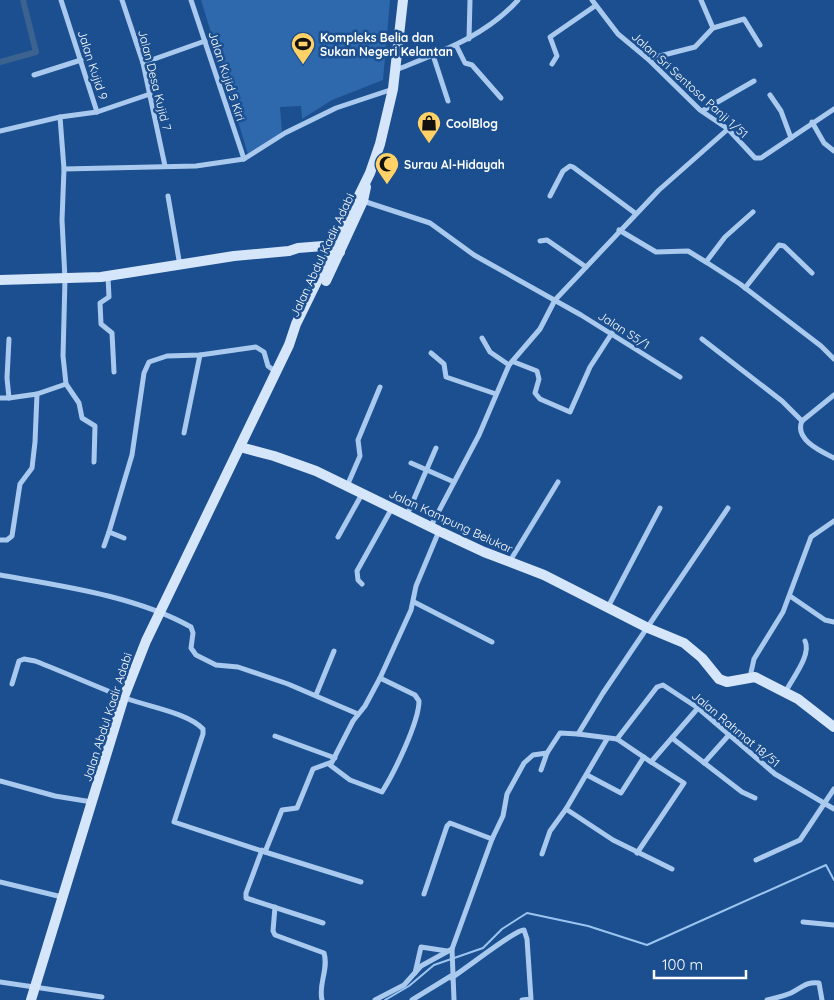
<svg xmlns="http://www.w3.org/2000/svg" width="834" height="1000" font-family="Quicksand,sans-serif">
<rect width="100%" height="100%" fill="#1b4f8f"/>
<path fill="#2e69ad" d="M201,0H390L383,80L332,100L302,119L301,106L280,107L282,132L248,154Z"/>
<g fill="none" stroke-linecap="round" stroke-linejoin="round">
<path stroke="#9cc4f0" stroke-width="2" d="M385,1000L409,986L434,965L483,948L502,929L527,913L588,926L647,945L826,865L834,880"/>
<path stroke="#3c6290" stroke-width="6" d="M0,62L36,52L23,0"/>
<g stroke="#a9c9ee" stroke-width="5">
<path d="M61,0L97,112L150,94"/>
<path d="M122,0L143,63L165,166"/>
<path d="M191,0L244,159"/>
<path d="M592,0L618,34L648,59L700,110L728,129L755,158H761L834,109"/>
<path d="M701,0L713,28"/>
<path d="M469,39L470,0"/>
<path d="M456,45L465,63L472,65L501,98"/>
<path d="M433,55L448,101"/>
<path d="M648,59L695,47L713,28L744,19L760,45"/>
<path d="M143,63L205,41"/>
<path d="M552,64L557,56L550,37L595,6"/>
<path d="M396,70C440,52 486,36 518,0"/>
<path d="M34,75L81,60"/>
<path d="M770,95L781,111L791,138"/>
<path d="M702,111L754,81"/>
<path d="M812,122L824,143L834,151"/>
<path d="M0,131L60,117L97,112"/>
<path d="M64,169L196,166L244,159L285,133L336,108L393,89"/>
<path d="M168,196L180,266"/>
<path d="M550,196L563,171L570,166L573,167L635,213"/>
<path d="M363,201L430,223L474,255L581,315L680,377"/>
<path d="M753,212L725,237L706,262L740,284L821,346L834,359"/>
<path d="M619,230L656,252L688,251L706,262"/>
<path d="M540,241L547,240L586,267"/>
<path d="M108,277L109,297L100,303L101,324L112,333L114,372"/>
<path d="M745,288L779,245L784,246L812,273"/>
<path d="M482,338L490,352L509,365"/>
<path d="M702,339L782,401L802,421L834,395"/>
<path d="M431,353L444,364L446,377L496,394"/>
<path d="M514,362L537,371L539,379L535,393L540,399L570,412L590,367L612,333"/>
<path d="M66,384L79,403L82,418L95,426L94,462"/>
<path d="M37,394L66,384L63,356L65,279L62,220L64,169L60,117"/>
<path d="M0,398H9"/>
<path d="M802,421C794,439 820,451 834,458"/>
<path d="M184,433L200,355"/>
<path d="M411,463L454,482"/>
<path d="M347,486L360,456L358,440L380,387"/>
<path d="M407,515L436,448"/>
<path d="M431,526L479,435L509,365L540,329L555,300L659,190L728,129"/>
<path d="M338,537L362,494"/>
<path d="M124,538L109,532L132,455L144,373L149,362L167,356L200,355L256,347L264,352L268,366L276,372"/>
<path d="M0,540H7L12,536L20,484L32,468L35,442L37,394L9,398L7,378L9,339"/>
<path d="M104,546L109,532"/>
<path d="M510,561L558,482"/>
<path d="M0,575C62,586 136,596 191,627L193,633L191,648L196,655L216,665L238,667L288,684L358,714"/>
<path d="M362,584L358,580L357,571L392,508"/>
<path d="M790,596L825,620L834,622"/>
<path d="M414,602L492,642"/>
<path d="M608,607L660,508"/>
<path d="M750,677L754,659L783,612L811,537L834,521"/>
<path d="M12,684L19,661L24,659L35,661C66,673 97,687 128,699C150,707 188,713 203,729V734L174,822L265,852L282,810L297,808L313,769L332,762L353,721L365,706L380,678L411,610L416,586L439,531"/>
<path d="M785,693C791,680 812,655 805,641"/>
<path d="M316,695L334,651"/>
<path d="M698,708L651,762L617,739L578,734L603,693L728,508"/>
<path d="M275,736L335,758"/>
<path d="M672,738L742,792L755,798"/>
<path d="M607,739L566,809L613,840L672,869"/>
<path d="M617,739L657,687L663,685L698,708L775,774L834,809"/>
<path d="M704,763L728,736"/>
<path d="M330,765L350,780L382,792C394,773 419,722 419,701L415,695L380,678"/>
<path d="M541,770L547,753"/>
<path d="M587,775L621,793L644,757"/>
<path d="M0,781L55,796L92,802"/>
<path d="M262,850L246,893V898L323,923"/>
<path d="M265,852L361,882"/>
<path d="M637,853L684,783L651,762"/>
<path d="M542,854L550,831L566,809"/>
<path d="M756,860L800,840L834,789"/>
<path d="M0,882L62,897"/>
<path d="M424,894L447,826L450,823L492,839"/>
<path d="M275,907L273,931L275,935L324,953C329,969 318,984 322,1000"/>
<path d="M803,922L834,925"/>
<path d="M415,973L421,947L447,951"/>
<path d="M451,978C463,971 516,929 524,930L527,939L531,999L522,1000"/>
<path d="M0,982L102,997"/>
<path d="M375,1000L404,985L421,966L452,949"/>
<path d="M412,1000L451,976"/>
<path d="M454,1000L452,949L492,839L503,816L507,794L524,763L533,755L547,753L560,733L578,734"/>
<path d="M767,1000C775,998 784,996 791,993C801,988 807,981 819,983L822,1000"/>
</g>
<g stroke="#d6e6fa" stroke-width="10">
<path d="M0,280L101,277L234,256L289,251L298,248L323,246L340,252"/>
<path d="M326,281L363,201L366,187"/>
<path d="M240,447L274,456L316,471L439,531L484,552L544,575L648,628L684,643L702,658L719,679L727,682L755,677L798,699L834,727"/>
<path d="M31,1000L124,697L146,641L289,345L296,324L370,173L380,144L393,89L403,0"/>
</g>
</g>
<defs>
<g id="stadium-pin" transform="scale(1.25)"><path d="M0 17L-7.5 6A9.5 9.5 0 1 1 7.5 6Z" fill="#ffd166" stroke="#1b4f8f"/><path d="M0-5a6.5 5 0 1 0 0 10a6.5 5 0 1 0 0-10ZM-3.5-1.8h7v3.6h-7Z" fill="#111"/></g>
<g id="shop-pin" transform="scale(1.25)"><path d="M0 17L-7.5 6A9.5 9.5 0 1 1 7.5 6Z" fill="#ffd166" stroke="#1b4f8f"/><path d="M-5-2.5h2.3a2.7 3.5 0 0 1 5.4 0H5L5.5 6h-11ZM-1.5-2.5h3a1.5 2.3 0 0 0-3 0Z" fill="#111"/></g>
<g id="mosque-pin" transform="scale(1.25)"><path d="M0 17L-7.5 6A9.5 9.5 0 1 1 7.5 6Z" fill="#ffd166" stroke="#1b4f8f"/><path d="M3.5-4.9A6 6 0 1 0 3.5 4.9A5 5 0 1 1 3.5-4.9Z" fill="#111"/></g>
</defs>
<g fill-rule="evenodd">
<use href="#stadium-pin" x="303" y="44"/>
<use href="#shop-pin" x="429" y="123"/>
<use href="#mosque-pin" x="387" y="164"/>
</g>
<g text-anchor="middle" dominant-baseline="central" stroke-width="5" stroke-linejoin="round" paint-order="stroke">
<g font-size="12" font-weight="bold" fill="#fff" stroke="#1b4f8f" text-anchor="start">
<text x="320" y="37">Kompleks Belia dan<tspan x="320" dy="14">Sukan Negeri Kelantan</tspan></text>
<text x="446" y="123">CoolBlog</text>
<text x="404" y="164">Surau Al-Hidayah</text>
</g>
<g font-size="12" fill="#fff" stroke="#1b4f8f">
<text transform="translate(93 65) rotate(72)">Jalan Kujid 9</text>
<text transform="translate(227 76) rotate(72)">Jalan Kujid 5 Kiri</text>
<text transform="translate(155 80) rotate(76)">Jalan Desa Kujid 7</text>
<text transform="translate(690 85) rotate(42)">Jalan Sri Sentosa Panji 1/51</text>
<text transform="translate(322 255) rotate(-65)">Jalan Abdul Kadir Adabi</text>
<text transform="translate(624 330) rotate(33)">Jalan S5/1</text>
<text transform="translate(451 521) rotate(25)">Jalan Kampung Belukar</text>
<text transform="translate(107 717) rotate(-72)">Jalan Abdul Kadir Adabi</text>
<text transform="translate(736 729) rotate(40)">Jalan Rahmat 18/51</text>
</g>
</g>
<path d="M654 970v8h92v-8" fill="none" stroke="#ffffff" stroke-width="2.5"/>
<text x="662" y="970" font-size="15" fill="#ffffff" stroke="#1b4f8f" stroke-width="4" paint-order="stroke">100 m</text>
</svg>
